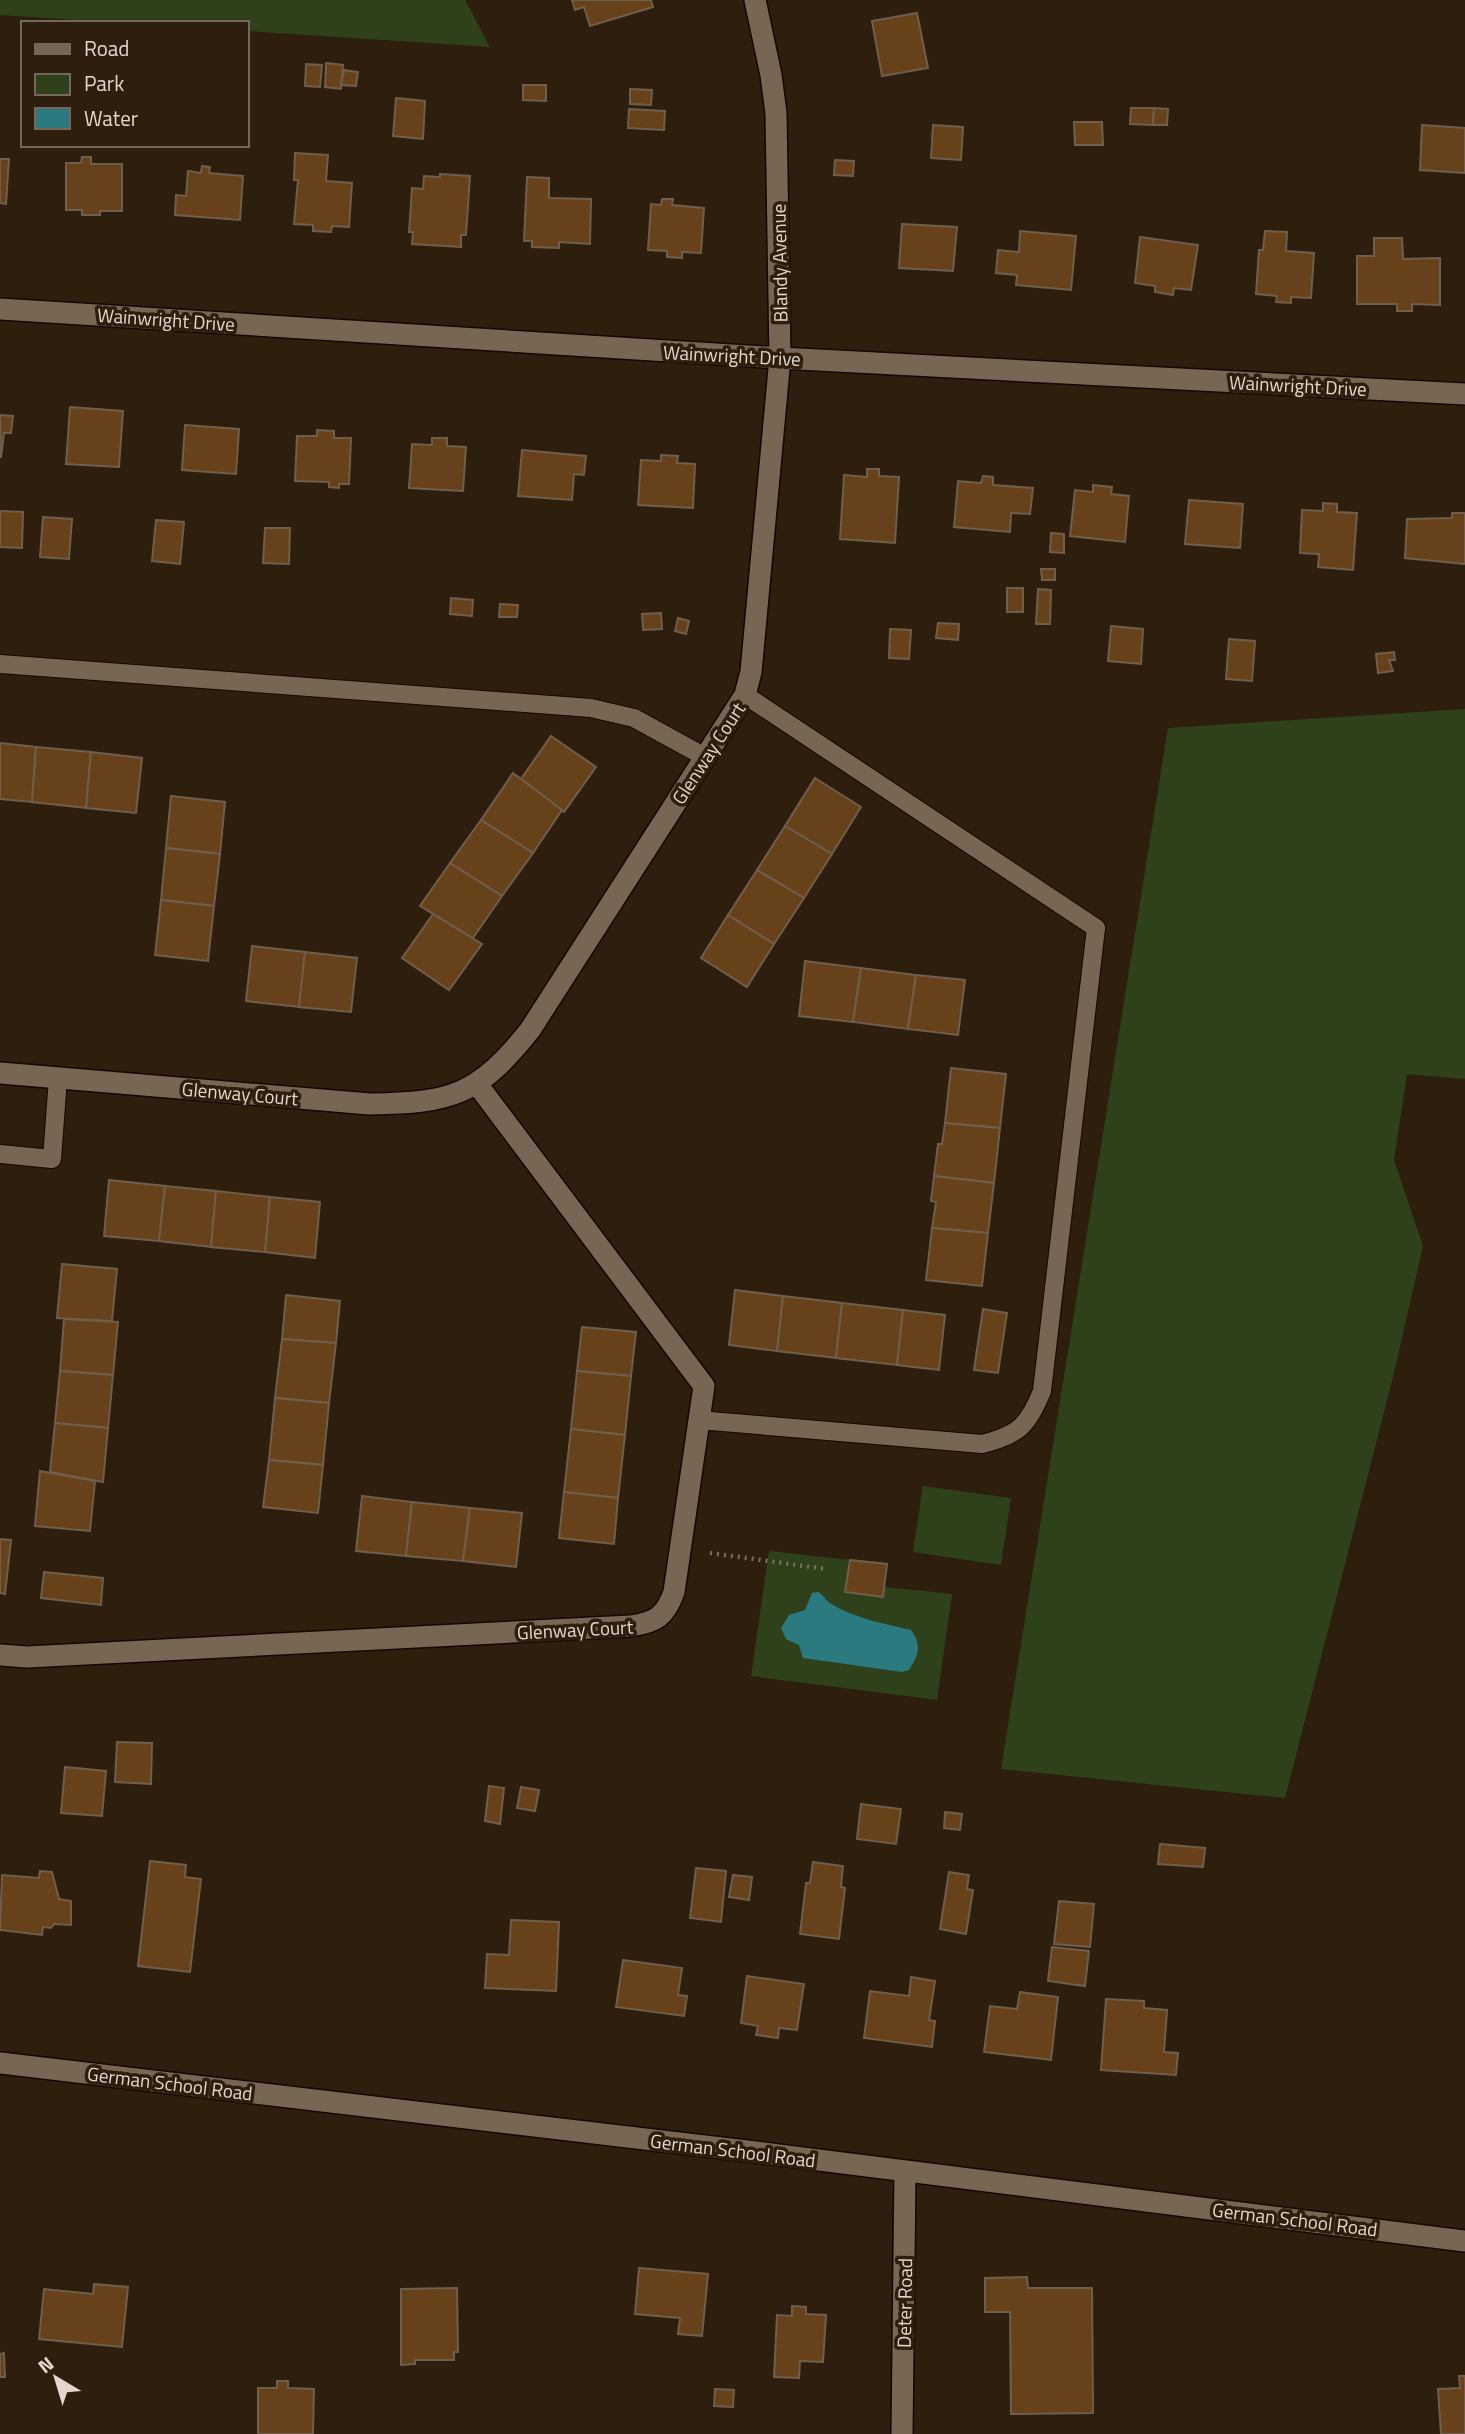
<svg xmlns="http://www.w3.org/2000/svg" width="1465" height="2434" font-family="'Titillium Web',sans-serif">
<rect width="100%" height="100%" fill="#2d1e0e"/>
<g fill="#2f411b">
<path d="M0,0H465L490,47L247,31V23H123L0,15Z"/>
<path d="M1465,709V1079L1407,1074L1394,1160L1423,1246L1393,1377L1285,1798L1001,1769L1168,728Z"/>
<path d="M923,1486L1011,1498L1001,1565L913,1552Z"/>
<path d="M769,1551L887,1564L885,1587L952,1594L937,1700L751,1676Z"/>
</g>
<path fill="#2a7a7f" d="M818,1592C824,1595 825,1600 830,1603C853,1618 885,1624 911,1630C922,1645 919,1655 909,1670L902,1672L803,1658L799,1645L786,1639L781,1628L789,1615L805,1610L812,1593Z"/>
<g fill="#674119" stroke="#705e4d" stroke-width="2">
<path d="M572,0H651L653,7L590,26L584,7L575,10Z"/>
<path d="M917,13L928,68L882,76L872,21Z"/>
<path d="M326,63L343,65L341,89L325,87Z"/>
<path d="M306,64L322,65L320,87L305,86Z"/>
<path d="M344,70L358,72L356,86L341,85Z"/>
<path d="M523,85H546V101L523,100Z"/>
<path d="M630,89L652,90L651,105L630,104Z"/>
<path d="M396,98L425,101L423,139L393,136Z"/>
<path d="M1131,108H1154L1153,125L1130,124Z"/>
<path d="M1154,108L1168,109L1167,125H1153Z"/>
<path d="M629,109L665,111L664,130L628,128Z"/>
<path d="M1074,122H1102L1103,145H1075Z"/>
<path d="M933,125L963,127L961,160L931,158Z"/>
<path d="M1422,125L1465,128V173L1420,170Z"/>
<path d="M295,153L328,155L326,181L352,183L349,227L332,226L331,232L313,231V225L294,224L298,180H294Z"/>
<path d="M82,157H91V164H122V211H100V215H82V210H66V163H81Z"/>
<path d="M0,159H9L6,204L0,203Z"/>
<path d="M835,160L854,161L853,176L834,175Z"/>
<path d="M202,166L210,167L209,173L243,176L240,220L175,215L176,195L186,196L188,171L201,173Z"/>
<path d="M440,174L470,176L466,235H461V247L412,244L413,232H409L412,188L423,189L424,176L440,177Z"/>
<path d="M527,177L549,178V198L591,199L590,244L559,242V248L532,247V241H524Z"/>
<path d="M662,199H673L672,205L704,208L701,253L682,252V258L667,257V251L648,250L651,204L661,205Z"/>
<path d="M902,224L957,227L953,271L899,268Z"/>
<path d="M1020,231L1076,236L1071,290L1016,285L1017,275L996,273L998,250L1019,252Z"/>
<path d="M1265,231L1287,232L1286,251L1314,253L1311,298L1291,297V303L1276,302L1277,296L1256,294L1259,250H1263Z"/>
<path d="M1140,237L1198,245L1191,290L1174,288L1173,295L1155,292V286L1135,283Z"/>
<path d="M1374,238H1402L1403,259L1440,258V305L1412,304V311H1397V304H1357V256H1374Z"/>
<path d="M70,407L123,411L119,467L66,464Z"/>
<path d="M0,415L13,416L11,433H4L1,458Z"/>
<path d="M185,425L239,429L236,474L182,470Z"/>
<path d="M317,430L334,431V438H351L349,484H339V488L329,487V482L295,481L297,436H317Z"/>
<path d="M432,438H447V446L466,447L463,491L409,488L412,444L432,445Z"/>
<path d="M522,450L586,456L584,475L574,474L572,500L518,496Z"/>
<path d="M661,455L678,456L677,463L695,464L693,508L638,505L641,460L661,461Z"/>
<path d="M867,469H879V476L899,477L895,543L840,539L844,475L867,477Z"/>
<path d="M983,476L993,477V485L1033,488L1030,514L1011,513L1010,532L954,527L958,481L981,483Z"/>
<path d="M1093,485L1112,487L1111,494L1129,496L1125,542L1070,536L1075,490L1093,492Z"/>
<path d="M1189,500L1243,504L1240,548L1185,544Z"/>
<path d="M1323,503L1337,504V512L1357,513L1353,570L1318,567L1319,554L1300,553L1302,510L1323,511Z"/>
<path d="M0,511L23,512L22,548L0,547Z"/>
<path d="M1452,513H1465V564L1405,558L1407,519L1452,518Z"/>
<path d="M43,517L72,519L69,559L40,557Z"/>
<path d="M156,520L184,522L180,564L152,561Z"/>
<path d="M265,528H290L289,564L263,563Z"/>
<path d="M1051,533L1064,534V553L1050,552Z"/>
<path d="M1041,569H1055V580H1042Z"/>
<rect x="1007" y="588" width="16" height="24"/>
<path d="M1038,589L1051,590L1050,624H1036Z"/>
<path d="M451,598L473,600L472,616L450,614Z"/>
<path d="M500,604L518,605L517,617H499Z"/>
<path d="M661,613L662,629L643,630L642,614Z"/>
<path d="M678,618L689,621L686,634L675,631Z"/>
<path d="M938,623L959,624L958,640L936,638Z"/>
<path d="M1111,626L1143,629L1141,664L1108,661Z"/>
<path d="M890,629L911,630L909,659L889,658Z"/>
<path d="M1229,639L1255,641L1252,681L1226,679Z"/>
<path d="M1394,652L1395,660H1389L1393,671L1378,673L1376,654Z"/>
<path d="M551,736L596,767L564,812L521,779Z"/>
<path d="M0,743L36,747L32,802L0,799Z"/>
<path d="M36,747L91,752L86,808L32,802Z"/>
<path d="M91,752L142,758L136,813L86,808Z"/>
<path d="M513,773L562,810L533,853L481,820Z"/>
<path d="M815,778L861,807L832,854L785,826Z"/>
<path d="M171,796L225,802L220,854L166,848Z"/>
<path d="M481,820L533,853L502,896L450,863Z"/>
<path d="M785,826L832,854L804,898L757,870Z"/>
<path d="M166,848L220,854L214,906L161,900Z"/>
<path d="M450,863L502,896L473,938L420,906Z"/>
<path d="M757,870L804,898L774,944L728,915Z"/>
<path d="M161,900L214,906L208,961L155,955Z"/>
<path d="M433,914L482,944L449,990L402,958Z"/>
<path d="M728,915L774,944L747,987L701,958Z"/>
<path d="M252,946L305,952L299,1007L246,1001Z"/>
<path d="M305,952L357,958L351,1012L299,1007Z"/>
<path d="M805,961L861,968L853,1022L799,1016Z"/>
<path d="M861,968L916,975L908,1029L853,1022Z"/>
<path d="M916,975L965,980L958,1035L908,1029Z"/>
<path d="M951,1068L1006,1074L1000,1128L945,1123Z"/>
<path d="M945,1123L1000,1128L994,1183L934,1176L938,1144H942Z"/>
<path d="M934,1176L994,1183L988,1233L932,1228L936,1202L931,1201Z"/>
<path d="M109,1180L165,1186L159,1241L104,1236Z"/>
<path d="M165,1186L216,1191L211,1247L159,1241Z"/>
<path d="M216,1191L270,1197L265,1252L211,1247Z"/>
<path d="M270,1197L320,1202L315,1258L265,1252Z"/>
<path d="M932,1228L988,1233L982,1286L926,1280Z"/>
<path d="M62,1264L117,1269L112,1321L57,1318Z"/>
<path d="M735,1290L783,1296L777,1351L729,1345Z"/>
<path d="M286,1295L340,1301L336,1343L282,1339Z"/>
<path d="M783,1296L842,1303L836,1358L777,1351Z"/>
<path d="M842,1303L903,1310L897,1365L836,1358Z"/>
<path d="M983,1309L1007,1313L998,1373L974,1370Z"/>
<path d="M903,1310L945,1315L939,1370L897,1365Z"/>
<path d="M64,1319L118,1322L113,1375L60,1371Z"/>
<path d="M582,1327L636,1332L631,1376L577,1371Z"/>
<path d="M282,1339L336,1343L329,1403L275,1398Z"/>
<path d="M60,1371L113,1375L108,1428L55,1423Z"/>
<path d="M577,1371L631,1376L625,1435L571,1429Z"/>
<path d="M275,1398L329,1403L323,1465L269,1460Z"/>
<path d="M55,1423L108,1428L103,1482L50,1472Z"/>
<path d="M571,1429L625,1435L618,1498L564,1492Z"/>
<path d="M269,1460L323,1465L318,1513L263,1507Z"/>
<path d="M40,1471L95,1481L90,1531L35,1526Z"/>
<path d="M564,1492L618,1498L614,1544L559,1538Z"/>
<path d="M362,1496L412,1502L406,1556L356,1551Z"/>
<path d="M412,1502L470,1508L463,1561L406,1556Z"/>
<path d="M470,1508L522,1513L516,1567L463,1561Z"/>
<path d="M0,1539L11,1540L5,1594L0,1593Z"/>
<path d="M850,1560L887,1564L883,1597L845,1592Z"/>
<path d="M44,1572L103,1578L101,1605L41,1598Z"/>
<path d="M117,1742L152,1743L151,1784L115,1782Z"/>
<path d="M65,1767L106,1771L102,1816L61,1813Z"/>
<path d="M489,1786L504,1788L500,1824L485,1821Z"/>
<path d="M521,1787L539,1790L535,1811L517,1808Z"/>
<path d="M861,1804L901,1809L896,1844L857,1839Z"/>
<path d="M945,1812L962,1814L960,1830L944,1828Z"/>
<path d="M1160,1844L1205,1848L1203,1867L1158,1864Z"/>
<path d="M150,1861L186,1865L185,1877L201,1879L190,1972L138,1966Z"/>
<path d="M813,1862L843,1866L841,1887L845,1888L839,1939L800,1934L806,1883H810Z"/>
<path d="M696,1868L726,1871L721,1922L690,1918Z"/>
<path d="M40,1871L52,1872L59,1899L71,1901V1925L54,1924L51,1928L43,1927L42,1935L0,1930L2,1875L39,1878Z"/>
<path d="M949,1872L969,1875L967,1889L973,1890L966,1934L940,1929Z"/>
<path d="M733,1875L752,1877L749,1900L729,1897Z"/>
<path d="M1059,1901L1094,1904L1090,1947L1054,1944Z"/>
<path d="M511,1920L559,1922L556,1991L485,1988L487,1954L509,1955Z"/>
<path d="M1052,1947L1089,1951L1085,1986L1048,1981Z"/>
<path d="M623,1960L682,1968L678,1995L687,1996L684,2016L616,2007Z"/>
<path d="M747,1976L804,1984L797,2030L779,2028L778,2038L756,2035L758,2026L741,2023Z"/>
<path d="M911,1977L935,1981L929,2020L935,2021L932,2047L864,2038L870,1991L909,1996Z"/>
<path d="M1020,1992L1058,1997L1051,2060L984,2052L990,2006L1017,2009Z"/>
<path d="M1106,1999L1144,2001V2008L1167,2010L1164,2052L1178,2053L1176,2075L1101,2070Z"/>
<path d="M639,2268L708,2274L702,2336L678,2334L680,2318L635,2314Z"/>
<path d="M1027,2277L1028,2288H1092L1093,2413L1011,2414L1010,2312H985V2278Z"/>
<path d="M94,2284L128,2287L122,2347L39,2339L44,2289L93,2294Z"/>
<path d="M457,2288L458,2352H454V2360H415V2364L401,2365V2289Z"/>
<path d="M792,2306L806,2307V2314L826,2315L823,2362L800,2361L799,2378L774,2377L777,2315L792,2316Z"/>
<path d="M4,2353L5,2377H0V2354Z"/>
<path d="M1459,2376H1465V2434H1441L1438,2389L1460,2388Z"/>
<path d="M277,2381H288V2388L314,2389L313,2434H258V2388H277Z"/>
<path d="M715,2389L734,2390L733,2407L714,2406Z"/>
</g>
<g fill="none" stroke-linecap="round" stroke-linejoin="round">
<g stroke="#150700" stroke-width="20">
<g id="lane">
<path d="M0,664L591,708L634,718L705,757"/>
<path d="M0,1154L52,1159L58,1078"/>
<path d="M699,1420L982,1444C1018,1435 1028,1426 1042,1391L1096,928L745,695"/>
</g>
</g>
<g stroke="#150700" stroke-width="24">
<g id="street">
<path d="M0,309L780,358L1465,394"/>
<path d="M0,1073L370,1104C452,1103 478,1095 530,1030L745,695L751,672L780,358L776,113L771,75L755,0"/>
<path d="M0,1655L27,1657L631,1626C656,1622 665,1617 674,1592L704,1386L477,1084"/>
<path d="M902,2434L905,2172"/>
</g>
</g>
<g stroke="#150700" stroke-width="24">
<path id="secondary" d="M0,2063L747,2151L1465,2241"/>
</g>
<path stroke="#7a6e60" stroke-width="4.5" stroke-dasharray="2 5" stroke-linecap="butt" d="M710,1553L826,1569"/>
<use href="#lane" stroke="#786654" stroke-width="18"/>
<use href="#street" stroke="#786654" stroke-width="21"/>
<use href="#secondary" stroke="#786654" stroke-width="21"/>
</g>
<g text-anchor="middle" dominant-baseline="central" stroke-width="7" stroke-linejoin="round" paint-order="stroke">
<g font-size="19" fill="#e1d7cd" stroke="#2d1e0e">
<text transform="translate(779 263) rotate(-91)">Blandy Avenue</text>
<text transform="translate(166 319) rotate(4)">Wainwright Drive</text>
<text transform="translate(732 355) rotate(3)">Wainwright Drive</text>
<text transform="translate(1298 385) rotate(3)">Wainwright Drive</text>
<text transform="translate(708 753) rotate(-57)">Glenway Court</text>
<text transform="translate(240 1093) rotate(5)">Glenway Court</text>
<text transform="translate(575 1629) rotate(-3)">Glenway Court</text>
<text transform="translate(170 2083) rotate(7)">German School Road</text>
<text transform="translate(733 2150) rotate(7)">German School Road</text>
<text transform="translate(1295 2219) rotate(7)">German School Road</text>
<text transform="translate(904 2303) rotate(-89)">Deter Road</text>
</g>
</g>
<rect x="21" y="21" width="228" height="126" fill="#2d1e0e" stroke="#75685a" stroke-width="2"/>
<rect x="35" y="44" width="35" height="10" fill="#786654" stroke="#75685a" stroke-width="2"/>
<text x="84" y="56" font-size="21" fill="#e1d7cd">Road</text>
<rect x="35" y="74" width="35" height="21" fill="#2f411b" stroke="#75685a" stroke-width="2"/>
<text x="84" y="91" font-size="21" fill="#e1d7cd">Park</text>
<rect x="35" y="108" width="35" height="21" fill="#2a7a7f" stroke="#75685a" stroke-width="2"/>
<text x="84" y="126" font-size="21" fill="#e1d7cd">Water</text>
<g transform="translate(56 2378) rotate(322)" stroke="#2d1e0e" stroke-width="5" paint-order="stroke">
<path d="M0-5L12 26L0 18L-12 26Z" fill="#e1d7cd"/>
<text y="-10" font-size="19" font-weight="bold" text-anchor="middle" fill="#e1d7cd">N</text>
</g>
</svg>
